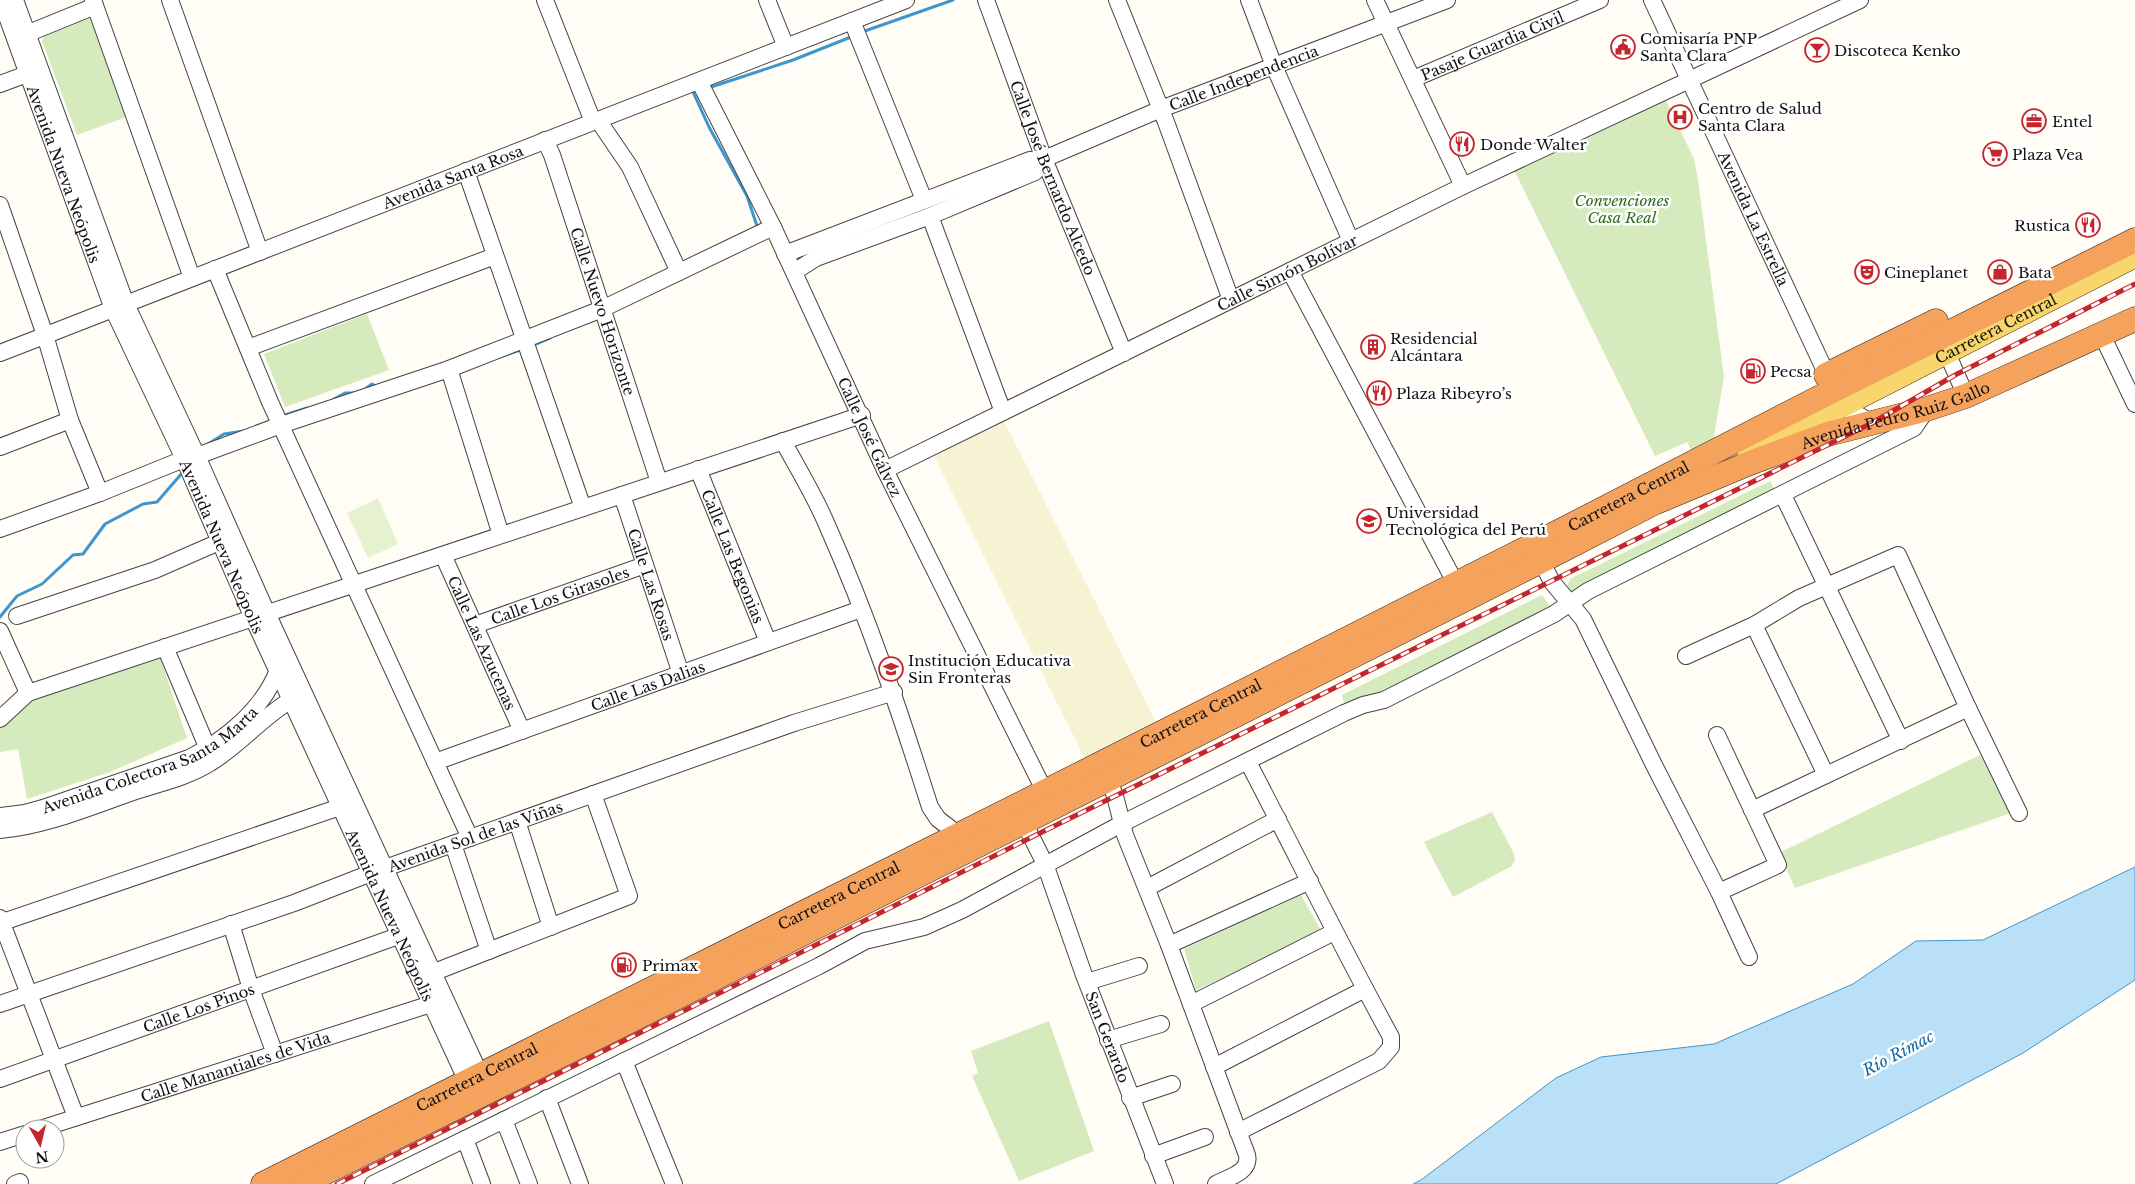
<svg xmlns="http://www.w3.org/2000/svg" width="2135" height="1184" font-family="'Libre Baskerville',serif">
<rect width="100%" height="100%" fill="#fffdf5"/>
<path fill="#f6f3d4" d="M1003,419L1157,724L1086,761L934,456Z"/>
<g fill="#d5ebbd">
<path d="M91,15L129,116L77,135L42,41L44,35Z"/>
<path d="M1664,96L1694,159L1698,180L1724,377L1713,442L1693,453L1687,442L1655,456L1513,168Z"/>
<path d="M367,314L389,370L285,407L264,354Z"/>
<path d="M1770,481L1776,492L1570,597L1564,594L1570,579Z"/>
<path d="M1542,595L1551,608L1379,694L1344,703L1342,695Z"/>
<path d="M160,657L187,738L110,772L27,799L18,749L0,752V721L29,702Z"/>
<path d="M1982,754L2011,813L1795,888L1779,853Z"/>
<path d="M1492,812L1514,854L1515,860L1512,866L1453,897L1424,842Z"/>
<path d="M1301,895L1322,932L1196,990L1184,949Z"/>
<path d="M1049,1021L1094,1151L1019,1181L972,1076L978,1073L971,1051Z"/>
</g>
<path fill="#e6f2cf" d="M378,498L398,544L368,558L347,513Z"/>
<path fill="#b9e0f7" stroke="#3f96cf" d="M2135,867V980L2023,1053L1776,1184H1413L1421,1180L1556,1078L1601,1057L1714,1044L1853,984L1916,941L1983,940Z"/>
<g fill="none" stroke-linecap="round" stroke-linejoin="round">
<g stroke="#3f96cf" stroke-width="3">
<path d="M862,32L953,0"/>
<path d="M708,88L793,60L851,37"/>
<path d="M698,91L693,92L709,127L747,196L757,226L756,228"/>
<path d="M531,346L550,338"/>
<path d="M500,357L523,349"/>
<path d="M364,390L372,384L378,387"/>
<path d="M334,399L345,393H353"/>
<path d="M282,416L307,408"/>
<path d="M208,444L224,434L244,431"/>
<path d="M0,617L17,596L42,584L73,555L83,554L105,524L143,504L157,502L183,472"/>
</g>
<g stroke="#444" stroke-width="18">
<g id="minor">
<path id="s1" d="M1,0L113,309L184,459L253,618L471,1090"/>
<path d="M15,0L126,304L197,456L267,613L485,1085"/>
<path d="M93,0L192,278"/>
<path d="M170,0L260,252"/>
<path d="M545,0L593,122"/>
<path d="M767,0L786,47"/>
<path id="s2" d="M986,0L1044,159L1124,353"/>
<path d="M1117,0L1166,122L1231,300"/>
<path d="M1249,0L1274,66L1351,241"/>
<path d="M1375,0L1463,186"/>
<path id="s3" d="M1652,0L1834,390L1843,406L1872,423"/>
<path d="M852,21L924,200"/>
<path d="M19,37L95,6"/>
<path id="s4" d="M1413,79L1600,0"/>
<path id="s5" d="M699,81L773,227L885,470L1045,792"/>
<path d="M0,84L38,70"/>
<path d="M598,120L630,167L679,272"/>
<path id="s6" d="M545,140L552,155L659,482"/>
<path d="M466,171L583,508"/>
<path d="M0,205L45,335L70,420L100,493"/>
<path d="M930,216L1003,412"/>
<path id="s7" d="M785,254L1030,160L1044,159L1161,109L1447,0"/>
<path d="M215,269L270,402L470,838"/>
<path d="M1290,271L1456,584"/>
<path d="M794,272L816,258L930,216L1035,172L1044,159"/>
<path d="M2102,335L2135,404"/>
<path d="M248,348L495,256"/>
<path id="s8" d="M0,353L906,0"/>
<path d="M1947,353L1966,396"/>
<path d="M449,369L501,535"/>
<path d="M783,441C798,469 815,496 827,525C868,617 900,712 930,807L938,819L959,835"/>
<path d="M0,447L70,420"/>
<path d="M197,456L281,425L449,369L602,309L773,227"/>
<path id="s9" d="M698,469L768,642"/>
<path id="s10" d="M885,470L1463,186L1860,0"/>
<path id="s11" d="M622,495L681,674"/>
<path d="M1783,495L1901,741"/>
<path d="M0,529L100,493L184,459"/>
<path d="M1537,553L1552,582L1583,619L1654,765L1719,892L1749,957"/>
<path id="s12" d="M443,555L522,731"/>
<path d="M17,616L155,570L219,542"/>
<path id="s13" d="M475,625L645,565"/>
<path d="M1754,625L1826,775"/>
<path d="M0,631L28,693"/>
<path d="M165,647L208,749"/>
<path d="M1686,656L1754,625L1799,598L1898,555L1968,708L2019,813"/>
<path d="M0,719L28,693L862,415"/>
<path d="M1717,735L1778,865L1719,892"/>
<path id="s14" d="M435,762L861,609"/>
<path d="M1105,770L1115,796L1125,835L1169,945L1247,1155C1251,1172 1229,1177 1216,1184"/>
<path d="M1752,810L1968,708"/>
<path id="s15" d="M1020,814L1045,864L1084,975L1165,1184"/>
<path id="s16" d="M0,816L25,813L43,808L189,758C226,740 263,709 278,670"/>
<path d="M517,821L551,927"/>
<path d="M0,830C46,826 92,806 136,791C160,783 188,777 210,763C240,745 262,717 291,700"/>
<path d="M453,844L489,951"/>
<path d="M1147,888L1278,819"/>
<path d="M0,918L76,1117"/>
<path d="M0,923L340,807"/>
<path d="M231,924L251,989L275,1054"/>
<path d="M1169,945L1310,881"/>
<path d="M432,973L629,896L593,794"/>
<path d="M1087,982L1139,966"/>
<path id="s17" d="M0,1004L294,903L371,873L794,723L894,692"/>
<path d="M1191,1004L1334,932"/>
<path d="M1108,1040L1161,1024"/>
<path d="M624,1061L674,1184"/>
<path d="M1214,1067L1365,989"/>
<path id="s18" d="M0,1079L398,936"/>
<path d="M547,1098L580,1184"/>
<path d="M1130,1098L1172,1084"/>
<path d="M504,1120L529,1184"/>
<path id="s19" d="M40,1129L431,1004"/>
<path d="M1238,1132L1379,1061L1391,1047V1037C1341,946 1296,854 1248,762"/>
<path d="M465,1139L482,1184"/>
<path d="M0,1142L25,1134"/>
<path d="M1153,1156L1205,1137"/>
<path d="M15,1184L20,1182"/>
<path d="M373,1184L819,966L865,941L924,927L962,910L1123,823L1344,713L1363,705L1384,700L1554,614L1588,591L1914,428L1927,409"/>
</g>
</g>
<g stroke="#222" stroke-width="22">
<g id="major">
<path id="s20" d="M1748,455L2135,257"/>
</g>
</g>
<g stroke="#222" stroke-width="25">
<g id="highway">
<path d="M1826,375L1936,321"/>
<path id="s21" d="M263,1184L1102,763L1533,545L1834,390L2135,240"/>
<path id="s22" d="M302,1184L612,1030L1541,561L1654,503L1750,463L1828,434L1927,409L1966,396L2135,319"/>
</g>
</g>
<use href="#minor" stroke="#fff" stroke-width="16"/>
<use href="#major" stroke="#f9d66b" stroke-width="21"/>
<use href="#highway" stroke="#f5a25d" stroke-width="24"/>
<g stroke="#c4262e" stroke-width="5">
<path id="rail" d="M337,1184L1032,837L1872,423L1957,374L2135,284"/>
</g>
<use href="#rail" stroke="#fff" stroke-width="3" stroke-dasharray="9" stroke-linecap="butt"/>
</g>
<defs>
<g id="civic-ring" transform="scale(1.25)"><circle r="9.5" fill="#fff" stroke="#c4262e" stroke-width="1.5"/><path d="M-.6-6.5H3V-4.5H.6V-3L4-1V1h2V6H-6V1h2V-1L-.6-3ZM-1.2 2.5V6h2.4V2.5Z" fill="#c4262e"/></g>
<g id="bar-ring" transform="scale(1.25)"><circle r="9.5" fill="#fff" stroke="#c4262e" stroke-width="1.5"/><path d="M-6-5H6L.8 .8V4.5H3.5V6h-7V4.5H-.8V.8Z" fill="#c4262e"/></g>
<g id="hospital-ring" transform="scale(1.25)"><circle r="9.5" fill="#fff" stroke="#c4262e" stroke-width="1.5"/><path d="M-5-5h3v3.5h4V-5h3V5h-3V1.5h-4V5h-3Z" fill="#c4262e"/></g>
<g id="office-ring" transform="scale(1.25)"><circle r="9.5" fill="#fff" stroke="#c4262e" stroke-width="1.5"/><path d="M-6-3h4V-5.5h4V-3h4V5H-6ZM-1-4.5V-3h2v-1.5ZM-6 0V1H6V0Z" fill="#c4262e"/></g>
<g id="restaurant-ring" transform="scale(1.25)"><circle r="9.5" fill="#fff" stroke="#c4262e" stroke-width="1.5"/><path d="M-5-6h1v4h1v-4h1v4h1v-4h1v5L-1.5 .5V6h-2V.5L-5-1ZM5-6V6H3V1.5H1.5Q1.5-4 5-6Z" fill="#c4262e"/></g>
<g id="supermarket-ring" transform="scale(1.25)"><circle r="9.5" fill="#fff" stroke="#c4262e" stroke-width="1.5"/><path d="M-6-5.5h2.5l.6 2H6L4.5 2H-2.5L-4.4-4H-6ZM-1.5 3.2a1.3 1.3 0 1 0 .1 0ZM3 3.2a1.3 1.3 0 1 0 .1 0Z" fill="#c4262e"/></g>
<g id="theatre-ring" transform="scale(1.25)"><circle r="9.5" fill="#fff" stroke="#c4262e" stroke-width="1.5"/><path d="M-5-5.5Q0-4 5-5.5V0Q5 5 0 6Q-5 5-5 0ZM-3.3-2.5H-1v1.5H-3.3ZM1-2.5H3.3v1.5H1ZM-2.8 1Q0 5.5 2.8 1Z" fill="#c4262e"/></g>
<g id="shop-ring" transform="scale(1.25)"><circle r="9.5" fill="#fff" stroke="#c4262e" stroke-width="1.5"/><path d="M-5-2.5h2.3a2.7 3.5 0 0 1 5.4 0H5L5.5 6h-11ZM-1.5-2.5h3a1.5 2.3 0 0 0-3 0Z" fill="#c4262e"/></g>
<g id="building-ring" transform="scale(1.25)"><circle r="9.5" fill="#fff" stroke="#c4262e" stroke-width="1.5"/><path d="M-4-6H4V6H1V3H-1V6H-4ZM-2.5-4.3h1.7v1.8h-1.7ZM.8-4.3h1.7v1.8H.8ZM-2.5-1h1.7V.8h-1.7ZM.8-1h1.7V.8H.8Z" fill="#c4262e"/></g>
<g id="fuel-ring" transform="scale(1.25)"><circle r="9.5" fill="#fff" stroke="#c4262e" stroke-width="1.5"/><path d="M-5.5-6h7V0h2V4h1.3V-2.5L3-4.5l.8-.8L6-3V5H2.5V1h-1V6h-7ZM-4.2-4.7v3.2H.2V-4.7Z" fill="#c4262e"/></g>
<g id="university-ring" transform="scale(1.25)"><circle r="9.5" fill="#fff" stroke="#c4262e" stroke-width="1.5"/><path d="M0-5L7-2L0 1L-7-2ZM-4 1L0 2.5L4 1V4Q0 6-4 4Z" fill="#c4262e"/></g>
<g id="school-ring" transform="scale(1.25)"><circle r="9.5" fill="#fff" stroke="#c4262e" stroke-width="1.5"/><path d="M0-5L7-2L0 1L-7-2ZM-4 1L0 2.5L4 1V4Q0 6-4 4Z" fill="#c4262e"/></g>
</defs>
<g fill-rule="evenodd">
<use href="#civic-ring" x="1623" y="47"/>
<use href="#bar-ring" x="1817" y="50"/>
<use href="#hospital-ring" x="1680" y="117"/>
<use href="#office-ring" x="2034" y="121"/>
<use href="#restaurant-ring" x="1462" y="144"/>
<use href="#supermarket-ring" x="1995" y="154"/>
<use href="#restaurant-ring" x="2088" y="225"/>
<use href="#theatre-ring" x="1867" y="272"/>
<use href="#shop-ring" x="2000" y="272"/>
<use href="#building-ring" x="1373" y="347"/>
<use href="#fuel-ring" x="1753" y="371"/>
<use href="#restaurant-ring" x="1379" y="393"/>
<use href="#university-ring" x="1369" y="521"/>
<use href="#school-ring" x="891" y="669"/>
<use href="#fuel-ring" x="624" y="965"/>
</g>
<g text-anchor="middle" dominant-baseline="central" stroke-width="5" stroke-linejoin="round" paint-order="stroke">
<g font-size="15" fill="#111" stroke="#fff" text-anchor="start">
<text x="1640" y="38">Comisaría PNP<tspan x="1640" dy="17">Santa Clara</tspan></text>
<text x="1834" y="50">Discoteca Kenko</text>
<text x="1698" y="108">Centro de Salud<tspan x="1698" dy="17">Santa Clara</tspan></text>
<text x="2052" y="121">Entel</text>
<text x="1480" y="144">Donde Walter</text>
<text x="2012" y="154">Plaza Vea</text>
<text x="2070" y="225" text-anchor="end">Rustica</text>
<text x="1884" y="272">Cineplanet</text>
<text x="2018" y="272">Bata</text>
<text x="1390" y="338">Residencial<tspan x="1390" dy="17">Alcántara</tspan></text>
<text x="1770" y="371">Pecsa</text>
<text x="1396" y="393">Plaza Ribeyro’s</text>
<text x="1386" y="512">Universidad<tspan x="1386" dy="17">Tecnológica del Perú</tspan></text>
<text x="908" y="660">Institución Educativa<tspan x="908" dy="17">Sin Fronteras</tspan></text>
<text x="642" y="965">Primax</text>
</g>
<g font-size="15" fill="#111" stroke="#fff">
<text stroke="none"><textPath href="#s4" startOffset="86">Pasaje Guardia Civil</textPath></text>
<text stroke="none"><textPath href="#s7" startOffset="492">Calle Independencia</textPath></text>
<text stroke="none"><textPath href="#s1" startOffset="185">Avenida Nueva Neópolis</textPath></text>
<text stroke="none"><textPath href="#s8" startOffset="486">Avenida Santa Rosa</textPath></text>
<text stroke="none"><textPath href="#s2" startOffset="190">Calle José Bernardo Alcedo</textPath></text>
<text stroke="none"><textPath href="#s3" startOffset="241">Avenida La Estrella</textPath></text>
<text stroke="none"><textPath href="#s10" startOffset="448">Calle Simón Bolívar</textPath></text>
<text stroke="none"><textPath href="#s6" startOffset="181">Calle Nuevo Horizonte</textPath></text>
<text stroke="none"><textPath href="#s20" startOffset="278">Carretera Central</textPath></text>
<text stroke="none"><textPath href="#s22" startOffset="1771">Avenida Pedro Ruiz Gallo</textPath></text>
<text stroke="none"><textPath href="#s5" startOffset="395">Calle José Gálvez</textPath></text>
<text stroke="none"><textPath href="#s21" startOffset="1529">Carretera Central</textPath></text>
<text stroke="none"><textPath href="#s1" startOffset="590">Avenida Nueva Neópolis</textPath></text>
<text stroke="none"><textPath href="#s9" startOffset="94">Calle Las Begonias</textPath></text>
<text stroke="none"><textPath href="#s11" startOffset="94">Calle Las Rosas</textPath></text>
<text stroke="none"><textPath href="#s13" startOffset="90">Calle Los Girasoles</textPath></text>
<text stroke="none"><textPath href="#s12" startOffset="96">Calle Las Azucenas</textPath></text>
<text stroke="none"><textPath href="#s14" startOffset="226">Calle Las Dalias</textPath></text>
<text stroke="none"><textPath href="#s21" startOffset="1049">Carretera Central</textPath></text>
<text stroke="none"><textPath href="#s16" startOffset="162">Avenida Colectora Santa Marta</textPath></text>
<text stroke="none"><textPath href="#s17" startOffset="504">Avenida Sol de las Viñas</textPath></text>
<text stroke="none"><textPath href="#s21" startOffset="644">Carretera Central</textPath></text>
<text stroke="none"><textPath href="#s1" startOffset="995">Avenida Nueva Neópolis</textPath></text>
<text stroke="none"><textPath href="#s18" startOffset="211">Calle Los Pinos</textPath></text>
<text stroke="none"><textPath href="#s15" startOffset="240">San Gerardo</textPath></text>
<text stroke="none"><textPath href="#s19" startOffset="205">Calle Manantiales de Vida</textPath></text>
<text stroke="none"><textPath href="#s21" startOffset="239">Carretera Central</textPath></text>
</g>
<g font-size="15" font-style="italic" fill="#2f6b1f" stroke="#fff">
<text x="1622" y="200">Convenciones<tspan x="1622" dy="17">Casa Real</tspan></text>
</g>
<g font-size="16" font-style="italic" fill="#1768a6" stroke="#fff">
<text transform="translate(1898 1053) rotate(-28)">Río Rímac</text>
</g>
</g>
<g transform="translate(40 1144) rotate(172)"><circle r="24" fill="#ffffff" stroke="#a0a0a0"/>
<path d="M0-4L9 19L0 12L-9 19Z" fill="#c4262e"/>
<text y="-8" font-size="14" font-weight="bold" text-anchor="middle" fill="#111111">N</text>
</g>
</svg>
